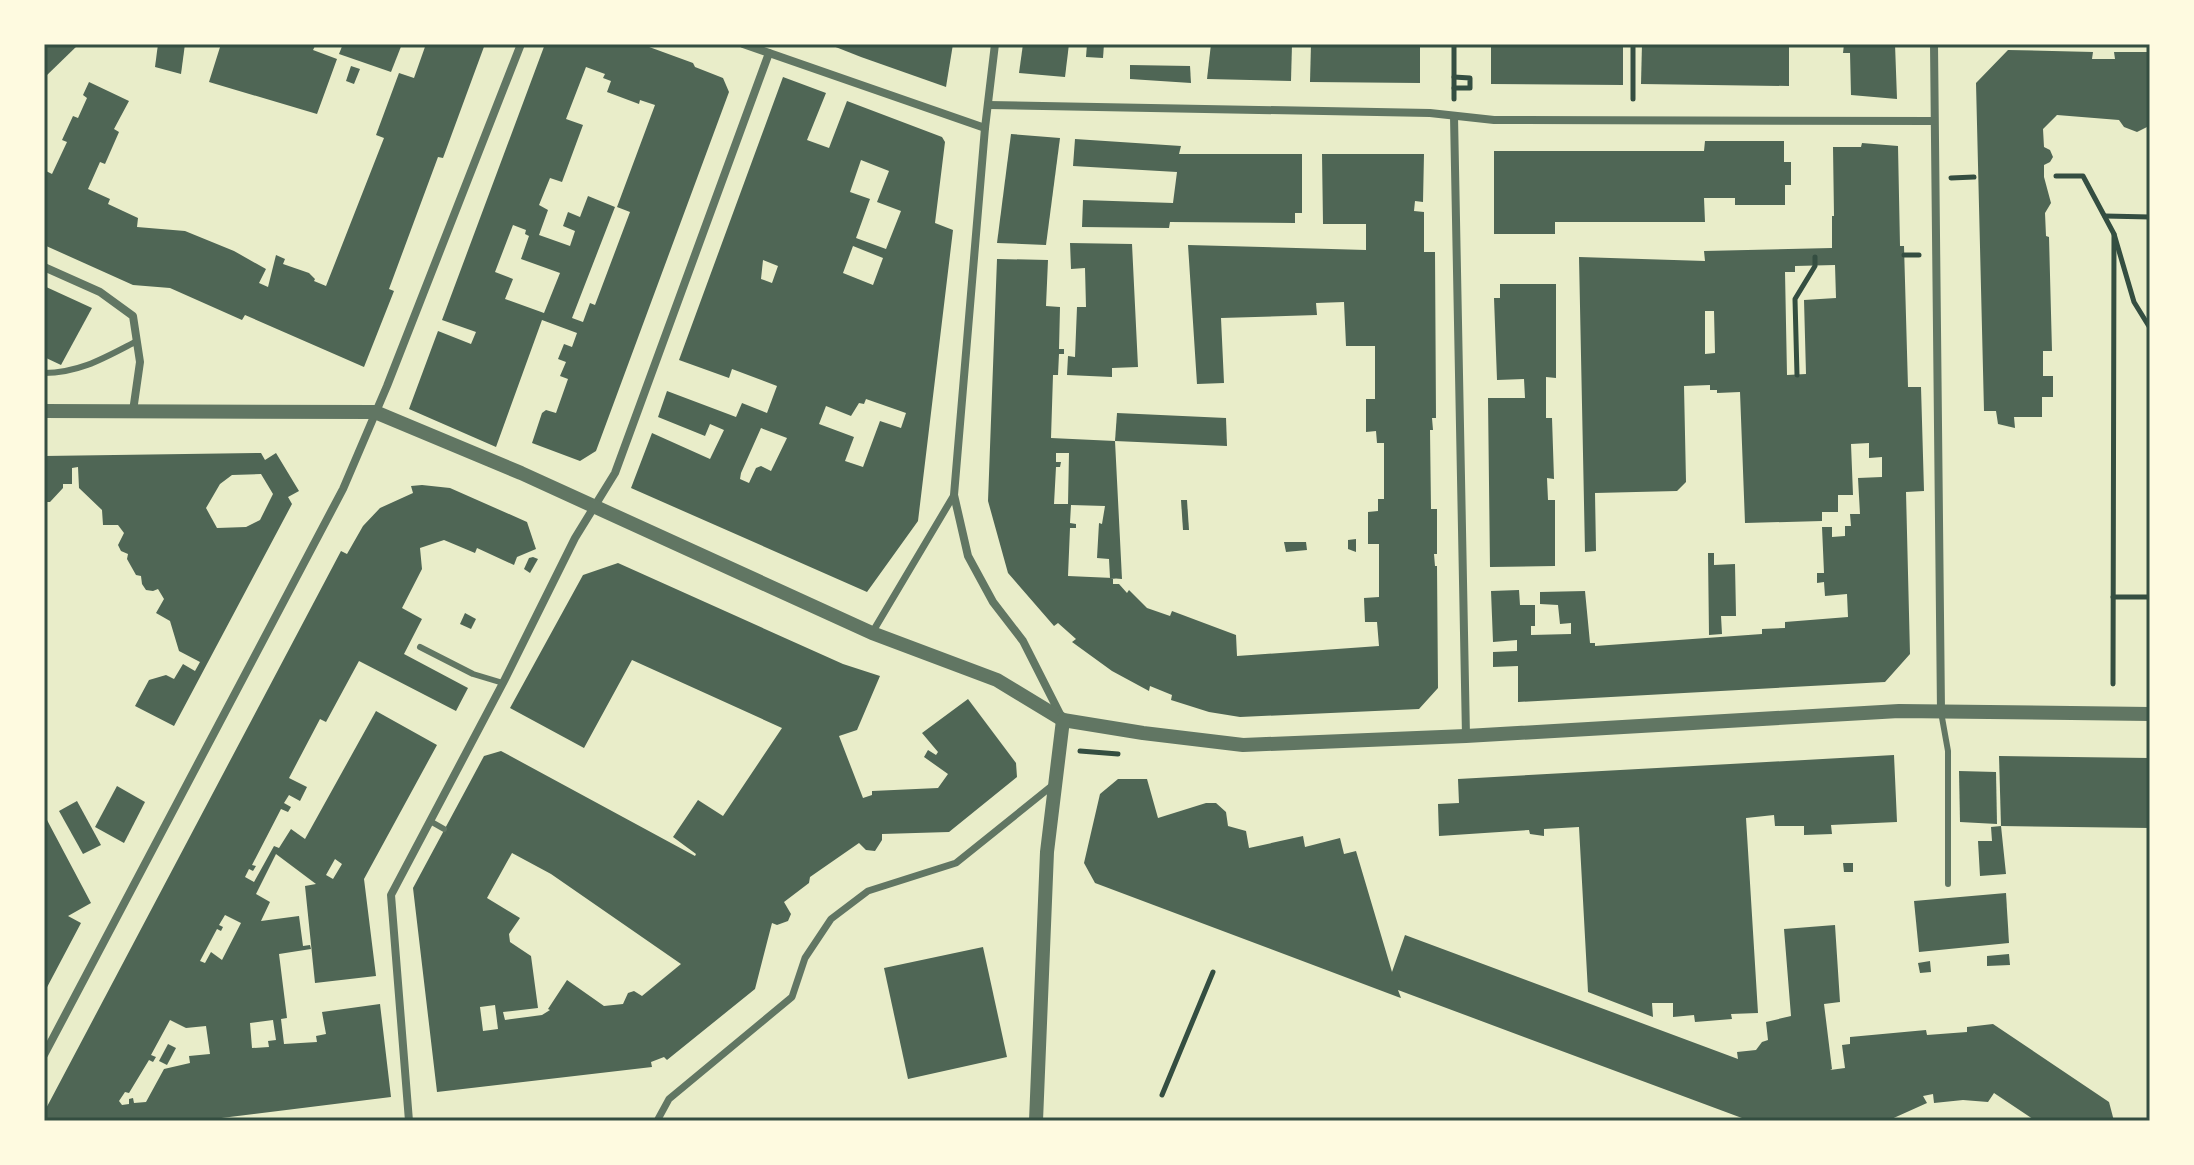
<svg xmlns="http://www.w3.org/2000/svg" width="2194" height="1165" font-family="'DM Sans',sans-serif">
<rect width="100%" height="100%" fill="#e9edc9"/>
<g fill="#4f6655" fill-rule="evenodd">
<path d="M44,44H79L44,78Z"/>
<path d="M158,44H185L181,74L155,67Z"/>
<path d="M221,44H316L313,50L337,59L317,114L209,82Z"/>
<path d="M343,44H402L391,72L339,54Z"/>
<path d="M426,44H485L443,158L438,157L389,289L394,291L364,367L245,315L242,320L170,288L133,285L44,245V170L52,174L67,142L62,140L73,116L78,118L87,98L83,95L89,82L129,101L114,129L119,132L105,164L100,162L88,189L110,199L108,204L138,218L137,227L185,231L234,251L266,269L259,283L268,287L276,255L285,259L283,264L309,273L315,279L314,281L326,286L384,138L376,135L399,73L414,78Z"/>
<path d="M545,44H641L693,63L695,67L723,78L729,92L596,451L580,461L532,443L542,413L546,410L556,413L568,379L560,376L566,362L558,359L564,344L572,347L577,333L542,320L496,447L409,409L438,331L471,344L476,332L442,320ZM586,67L605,74L603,78L611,81L607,92L639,104L640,100L655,105L617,207L630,212L595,305L590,303L583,322L572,318L615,207L588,196L580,217L568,212L563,226L575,231L570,246L539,235L548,210L539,205L550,178L562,182L583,125L566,119ZM513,225L526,230L525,234L529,236L521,259L560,273L544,313L505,299L513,279L495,272Z"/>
<path d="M828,44H953L946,87L861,57Z"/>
<path d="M1023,44H1069L1065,77L1019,73Z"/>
<path d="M1087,44H1104L1103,58L1086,57Z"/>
<path d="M1211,44H1292L1291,81L1207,79Z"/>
<path d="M1311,44H1420V83L1310,82Z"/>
<path d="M1491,44H1623V85L1491,84Z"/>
<path d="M1642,44H1789V86L1641,84Z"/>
<path d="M1844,44H1895L1897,99L1851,95L1850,53H1843Z"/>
<path d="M2008,50L2093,52L2092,59H2115L2114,52H2150V124L2147,127L2137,132L2124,127L2119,120L2057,115L2043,129L2044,147L2050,150L2053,157L2050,162L2044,165V177L2051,203L2045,213L2046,236L2049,237L2052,351H2043V376H2053V397H2042V417H2014L2015,428L1998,424L1996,411H1984L1976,83Z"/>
<path d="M1130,65L1190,66L1191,83L1130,79Z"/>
<path d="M351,66L360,69L354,84L346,81Z"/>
<path d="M783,77L826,93L807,140L829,148L847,101L942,137L945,142L935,223L953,230L918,521L867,592L631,488L652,433L710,459L724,430L710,424L705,436L658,417L667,391L736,417L742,403L767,413L777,386L732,369L729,378L679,360ZM861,160L889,171L877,202L901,211L886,249L856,238L870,199L850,192ZM853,246L883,258L873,285L843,273ZM763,260L778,266L772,283L761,279ZM866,399L906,413L901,428L880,421L863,467L845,461L854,437L819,424L826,406L851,416L859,403L864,404ZM761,428L787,438L771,471L761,466L756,468L749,483L740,479L741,473Z"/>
<path d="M1011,134L1060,138L1046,245L997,243Z"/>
<path d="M1075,139L1181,146L1179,154H1302V213H1295V223L1170,222L1169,228L1082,227L1083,200L1173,203L1177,172L1073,166Z"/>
<path d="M1705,141H1784V162H1791V185H1785V205H1735V198H1704L1705,222H1555V234H1494V151H1704Z"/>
<path d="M1862,143L1898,146L1900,246H1904L1908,387H1921L1924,491L1906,492L1910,654L1885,682L1518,702V666L1493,667V652L1517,651V640L1493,642L1491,591L1519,590L1520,605H1535V626H1531V635L1571,634V623L1560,624L1558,605L1540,604V592L1585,591L1590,643H1595V646L1762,634V629L1785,628V622L1848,617L1847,594L1825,596L1824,582L1817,583V573H1824L1822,527H1832V537L1845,536V526H1851L1850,514H1860L1858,478L1882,477V457L1869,458V443L1851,444L1853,495H1838V512H1822V521L1745,523L1740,392L1717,393V390H1710V385L1684,386L1686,482L1677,491L1595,493L1596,551L1585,552L1579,257L1705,261L1704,251L1832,248V216H1834L1833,147H1861ZM1835,265L1836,298L1804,300L1806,374L1787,375L1785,272H1795V266ZM1705,311H1714L1715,353L1705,354Z"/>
<path d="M1322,154H1424L1423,202L1415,201L1414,211L1424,212V252H1435L1436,418H1432L1433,430H1430L1431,509H1437V554H1434L1435,566H1437L1438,688L1419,709L1240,717L1209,712L1171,700L1172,695L1150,686L1149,691L1112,671L1072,642L1076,639L1058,623L1054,626L1008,573L988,501L997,259L1048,260L1046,306L1060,307L1059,349H1064V354H1059L1058,375H1053L1051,438L1115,441L1122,579L1110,578L1109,559L1097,558L1099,523L1102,524L1105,506L1071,505L1070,523L1076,524V528H1070L1068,576L1113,578V584H1119L1127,593L1129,590L1147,608L1170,616L1172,611L1236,635L1237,656L1379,646L1377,622H1365L1364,598L1379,597V544H1368V512L1378,511V499H1384V443H1377L1376,431L1366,432V399H1375V346H1346L1344,302L1316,303L1317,315L1221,318L1224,383L1197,384L1188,245L1366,250V224H1323ZM1056,453H1069L1068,504H1054L1056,467H1060L1061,462H1056Z"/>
<path d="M1070,243L1132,244L1138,367L1112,368V377L1067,375L1068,356L1075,357L1077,307H1086L1085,268L1071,269Z"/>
<path d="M1500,284H1556V378L1546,377V418H1552L1554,479L1547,478L1548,500H1555V566L1490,567L1488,398H1525L1524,379L1497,380L1494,298H1500Z"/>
<path d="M44,286L92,308L61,365L44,357Z"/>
<path d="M1117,413L1226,418L1227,446L1115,441Z"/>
<path d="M261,453L265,460L276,453L299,491L288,497L292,504L174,726L135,706L149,680L166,675L174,679L183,664L195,671L200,662L179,651L170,621L156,613L164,599L158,589L153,591L146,590L142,584L141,576L136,575L127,559L128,554L121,551L118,545L124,533L118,525H103L102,510L79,488L78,467L72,468V484H63V488L50,502H44V456ZM261,474L273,494L260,520L246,527L217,528L206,508L220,484L232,475Z"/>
<path d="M422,485L450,488L527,522L536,549L517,557L514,565L477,548L475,553L444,540L420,548L422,569L402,608L422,619L404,654L468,688L456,711L359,661L326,722L320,719L289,778L307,787L300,801L289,795L284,803L291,807L288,812L281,809L252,865L256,866L253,871L249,869L245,877L254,882L274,846L279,848L291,829L305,839L376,711L437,745L364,879L376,976L315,983L305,886L316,884L276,854L256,894L270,902L261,921L299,916L303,946L310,945L311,949L279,954L287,1018L281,1019L284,1044L317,1042L316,1036L326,1034L322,1012L380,1004L391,1097L197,1121H44V1112L50,1101L341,551L347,554L363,526L380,508L413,493L411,486ZM335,859L342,864L333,879L326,875ZM225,915L241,923L222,960L211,952L205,963L200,961L217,929L221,931L223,927L219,925ZM170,1020L186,1028L206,1026L210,1054L189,1056L190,1063L164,1069L146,1102L134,1103L133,1098L129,1099V1104L122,1105L119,1101L125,1092L129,1093L149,1060L153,1062L156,1057L151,1055ZM273,1020L276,1040L268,1041L269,1047L252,1048L250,1023Z"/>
<path d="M1181,500H1187L1189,530H1183Z"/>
<path d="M1356,539V552L1348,549V540Z"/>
<path d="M1284,542H1306L1307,550L1286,552Z"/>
<path d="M1708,553H1714V565L1735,564L1736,616H1721L1722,634L1709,635Z"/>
<path d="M533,557L538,559L530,573L524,569L529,558Z"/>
<path d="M618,563L843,664L880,676L857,730L839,736L863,798L872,795V791L938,788L948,774L924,757L928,750L936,755L938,752L922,733L968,699L1016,763L1017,777L949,832L882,834V840L875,851L866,850L859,843L810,877L809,883L784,902L791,914L788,921L777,925L772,923L755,989L667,1060L664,1057L651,1062L652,1067L437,1092L413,888L484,756L501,751L695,856L696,854L673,837L698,800L723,816L782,728L632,660L584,748L510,708L583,575ZM512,853L551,874L681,964L642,996L634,991L628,993L623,1004L604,1006L567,980L548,1009L550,1010L542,1015L505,1020L503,1012L538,1008L531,956L510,942L509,934L520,918L487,898ZM495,1005L498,1029L483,1031L480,1007Z"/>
<path d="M465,613L476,619L471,629L460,624Z"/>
<path d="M1894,755L1897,822L1831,825L1832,834L1804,835V826H1775L1774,815L1746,818L1758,1013L1731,1014L1732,1019L1695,1022L1694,1015L1673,1017V1003H1652L1653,1017L1588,992L1579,827L1544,829V836L1530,834L1529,830L1439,836L1438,804L1459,803L1458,779Z"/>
<path d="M1999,756L2150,758V828L2001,826Z"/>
<path d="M1959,771L1996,772L1997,824L1960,822Z"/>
<path d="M1118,779H1147L1158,818L1206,803H1216L1226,812L1228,826L1246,831L1249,848L1303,836L1305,847L1340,838L1344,854L1356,851L1392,972L1405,935L1738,1059L1737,1052L1756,1050L1762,1042L1768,1040L1766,1022L1791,1016L1784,929L1835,925L1840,1002L1824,1004L1832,1069L1830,1070L1845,1068L1842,1045L1850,1044V1037L1926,1030L1927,1035L1967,1032V1027L1993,1024L2109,1102L2114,1121H2036L1994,1093L1988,1102L1963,1100L1934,1103L1933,1094L1923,1096L1927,1103L1887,1121H1750L1398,990L1401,998L1398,997L1095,883L1084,863L1100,794Z"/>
<path d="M117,786L145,802L124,843L95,827Z"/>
<path d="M77,801L101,845L83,854L59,811Z"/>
<path d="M47,820L91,903L68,916L81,923L44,993V821Z"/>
<path d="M2001,826L2006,874L1980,876L1978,841H1992L1991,827Z"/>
<path d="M1843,863H1853V872H1844Z"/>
<path d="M2006,893L2009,943L1919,952L1914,901Z"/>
<path d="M983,947L1007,1057L908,1079L884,968Z"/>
<path d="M2009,954L2010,965L1987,966V956Z"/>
<path d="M1930,961L1931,972L1920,973L1918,963Z"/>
<path d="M168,1044L176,1048L167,1065L159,1061Z"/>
</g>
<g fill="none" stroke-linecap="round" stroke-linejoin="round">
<g stroke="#344e41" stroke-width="5">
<path d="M1454,44V99"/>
<path d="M1633,44V99"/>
<path d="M1454,88H1470V78L1454,77"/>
<path d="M2056,176H2083L2114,234L2134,302L2150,328"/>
<path d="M1951,178L1974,177"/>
<path d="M2105,216L2150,217"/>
<path d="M1904,255H1919"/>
<path d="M1797,375L1795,299L1815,266V257"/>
<path d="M2113,597H2150"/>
<path d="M2113,684L2114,234"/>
<path d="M1080,751L1118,754"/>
<path d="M1162,1095L1213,972"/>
</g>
<g stroke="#617663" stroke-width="6">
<path d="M44,373C80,373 106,357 137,341"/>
<path d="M420,647L473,674L503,683"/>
<path d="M1941,712L1948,751V884"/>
<path d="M430,821L444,829"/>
</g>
<g stroke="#617663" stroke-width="7">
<path d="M872,633L954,495"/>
<path d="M657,1121L669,1099L792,997L805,958L831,919L868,891L956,863L1053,785"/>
</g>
<g stroke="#617663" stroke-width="8">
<path d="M743,44L985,128"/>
<path d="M995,44L985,128L954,495L968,556L993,602L1023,641L1062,718"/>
<path d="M1934,44L1941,711"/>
<path d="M988,105L1430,113L1494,120L1934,121"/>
<path d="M1454,116L1466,736"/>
<path d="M44,267L100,292L133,316L140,362L133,411"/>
<path d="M44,1055L343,489L387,386L521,44"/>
<path d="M409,1121L391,895L503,683L575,538L615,473L769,53"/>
</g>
<g stroke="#617663" stroke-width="14">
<path d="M44,411L375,412L521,473L872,633L997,680L1063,720L1143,733L1243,745L1466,736L1899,711L2150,714"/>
<path d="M1036,1121L1047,852L1063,720"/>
</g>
</g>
<rect width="2194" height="1165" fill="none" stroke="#fefae0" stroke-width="92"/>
<rect x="46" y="46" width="2102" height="1073" fill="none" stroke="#344e41" stroke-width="3"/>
</svg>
